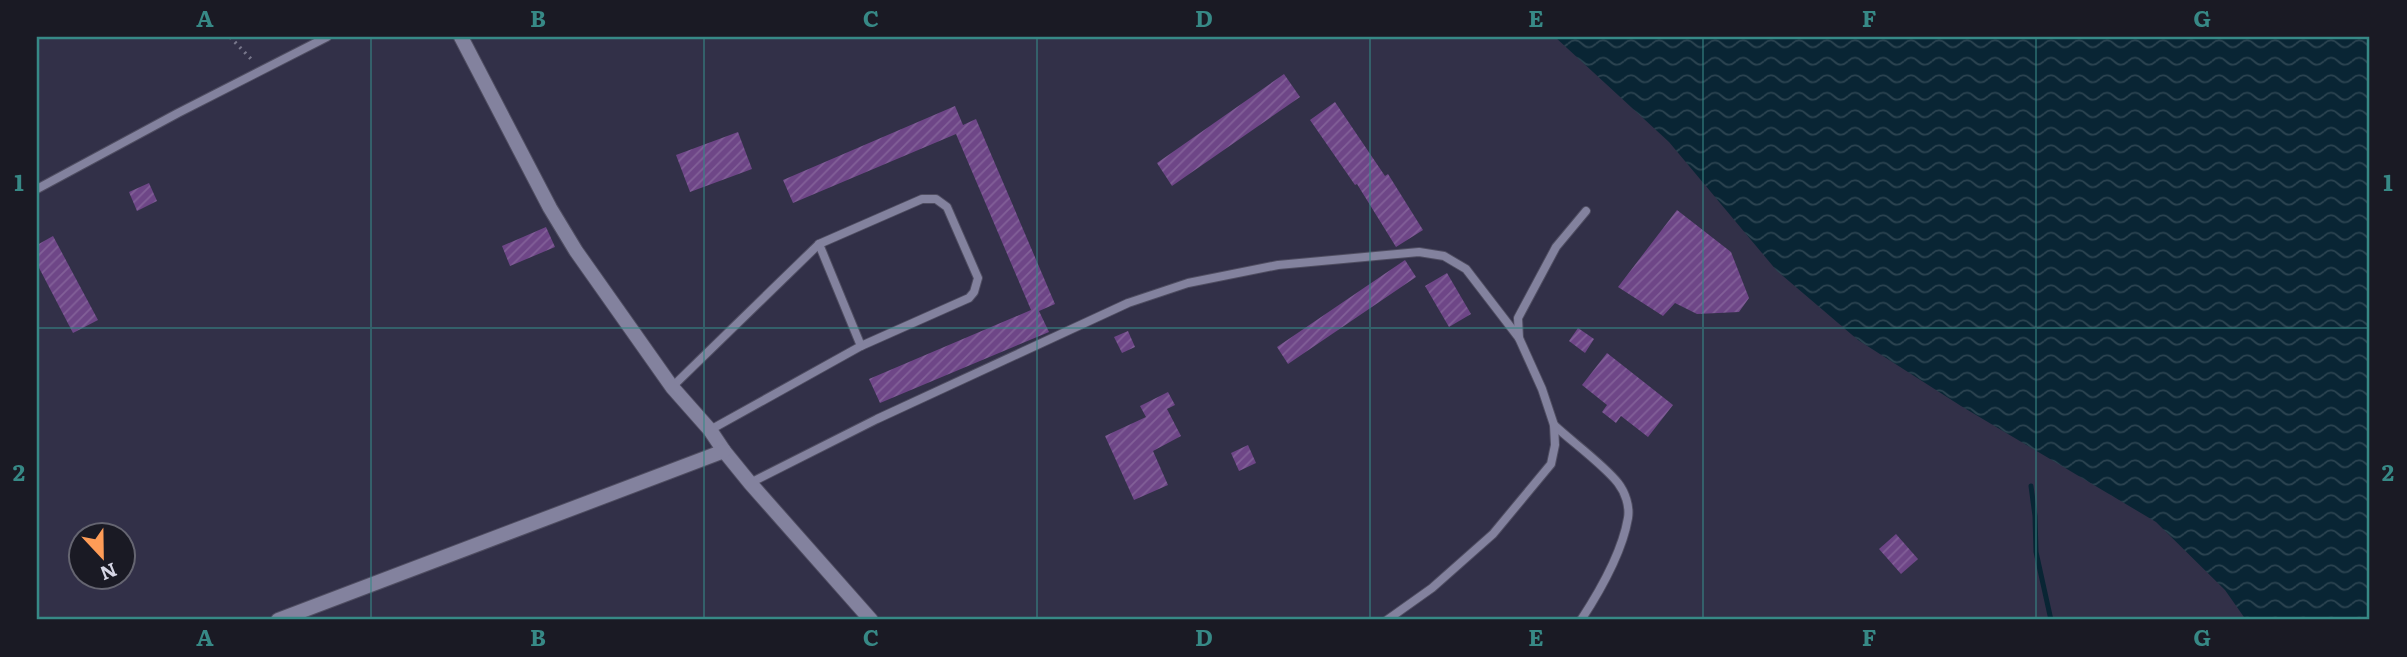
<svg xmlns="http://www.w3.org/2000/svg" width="2407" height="657" font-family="Literata,serif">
<defs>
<pattern id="water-waves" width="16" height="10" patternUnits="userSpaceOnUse" patternTransform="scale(1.75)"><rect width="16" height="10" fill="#092534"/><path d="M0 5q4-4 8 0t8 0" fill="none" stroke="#2c4451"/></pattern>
<pattern id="building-hatch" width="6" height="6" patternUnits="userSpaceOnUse" patternTransform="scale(1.75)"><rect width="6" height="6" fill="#6e4687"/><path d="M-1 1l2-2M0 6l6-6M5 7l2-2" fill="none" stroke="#826098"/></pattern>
</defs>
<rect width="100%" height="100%" fill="#323048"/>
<path fill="url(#water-waves)" d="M1555,37H2370V620H2246L2225,590L2156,522L1961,406L1858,340L1777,271L1669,142Z"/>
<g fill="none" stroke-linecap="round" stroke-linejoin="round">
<path stroke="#092534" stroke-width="5" d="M2031,486L2035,516L2036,552L2051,620"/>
</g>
<g fill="url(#building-hatch)">
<path d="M1284,74L1300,97L1172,186L1157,163Z"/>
<path d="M1335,102L1385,176L1388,174L1423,230L1396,247L1357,184L1355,185L1310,120Z"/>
<path d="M955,106L963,125L976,119L1055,304L1039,311L1049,332L880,403L869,379L1031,310L956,134L793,203L783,180Z"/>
<path d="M738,132L752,169L690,192L676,155Z"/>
<path d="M149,183L157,201L137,211L129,192Z"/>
<path d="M1677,210L1731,252L1749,298L1739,312L1697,314L1675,303L1663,316L1618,287Z"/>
<path d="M546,227L555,247L510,266L502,246Z"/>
<path d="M53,236L98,320L73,333L37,264V245Z"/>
<path d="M1405,260L1416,277L1288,364L1277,347Z"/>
<path d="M1447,273L1471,314L1449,327L1425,286Z"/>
<path d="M1578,328L1594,339L1585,353L1569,341Z"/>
<path d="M1128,331L1135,347L1122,353L1114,337Z"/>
<path d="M1607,353L1673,405L1648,437L1621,416L1616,423L1602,412L1607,405L1582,385Z"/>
<path d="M1168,392L1175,405L1167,409L1181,436L1153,451L1168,485L1134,500L1105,436L1146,417L1140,406Z"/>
<path d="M1248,445L1256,463L1239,471L1231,453Z"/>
<path d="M1896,534L1918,559L1901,574L1879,549Z"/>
</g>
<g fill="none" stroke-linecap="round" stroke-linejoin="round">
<g stroke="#4f4d61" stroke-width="10">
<g id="lane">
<path d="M37,189L178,113L327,37"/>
<path d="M819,244L861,346"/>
<path d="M672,387L819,244L922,199H936L947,207L978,278L974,292L969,298L861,346L710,430"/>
<path d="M1554,425C1571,441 1604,465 1618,483C1625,492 1630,506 1628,518C1622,553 1600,591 1581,620"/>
<path d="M750,483L877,419L1128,303L1188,283L1278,265L1419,252L1444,256L1466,269L1519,338"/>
<path d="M1387,620L1432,588L1493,534L1551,464L1555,445L1554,425L1542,389L1519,338L1518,318L1556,247L1586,211"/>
</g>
</g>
<g stroke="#4f4d61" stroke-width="16">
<g id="street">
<path d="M461,37L550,208L576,251L672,387L710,430L724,451L750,483L871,620"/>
<path d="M278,620L724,451"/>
</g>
</g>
<path stroke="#78778b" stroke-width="3.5" stroke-dasharray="2 5" stroke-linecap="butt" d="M230,37L253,61"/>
<use href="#lane" stroke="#83829e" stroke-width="8"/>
<use href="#street" stroke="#83829e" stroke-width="14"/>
</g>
<path fill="none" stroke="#378986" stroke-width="2" stroke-opacity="0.55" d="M371,37V620M704,37V620M1037,37V620M1370,37V620M1703,37V620M2036,37V620M37,328H2370"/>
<rect width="2407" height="657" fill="none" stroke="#1a1a24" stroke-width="77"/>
<g transform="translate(102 556) rotate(158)"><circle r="33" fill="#1a1a24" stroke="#656571" stroke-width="2"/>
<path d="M0-5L12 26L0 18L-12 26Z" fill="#fe9c57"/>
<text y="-10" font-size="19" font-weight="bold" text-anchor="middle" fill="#d6d6e5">N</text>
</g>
<rect x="38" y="38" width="2330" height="580" fill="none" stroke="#378986" stroke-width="2.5"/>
<g font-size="23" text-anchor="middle" font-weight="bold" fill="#378986">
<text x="205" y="27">A</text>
<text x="538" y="27">B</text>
<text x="871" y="27">C</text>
<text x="1204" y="27">D</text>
<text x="1536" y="27">E</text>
<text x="1869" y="27">F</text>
<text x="2202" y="27">G</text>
<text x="19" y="191">1</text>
<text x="2388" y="191">1</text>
<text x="19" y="481">2</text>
<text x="2388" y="481">2</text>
<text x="205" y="646">A</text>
<text x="538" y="646">B</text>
<text x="871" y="646">C</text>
<text x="1204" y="646">D</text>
<text x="1536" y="646">E</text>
<text x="1869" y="646">F</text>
<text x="2202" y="646">G</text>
</g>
</svg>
